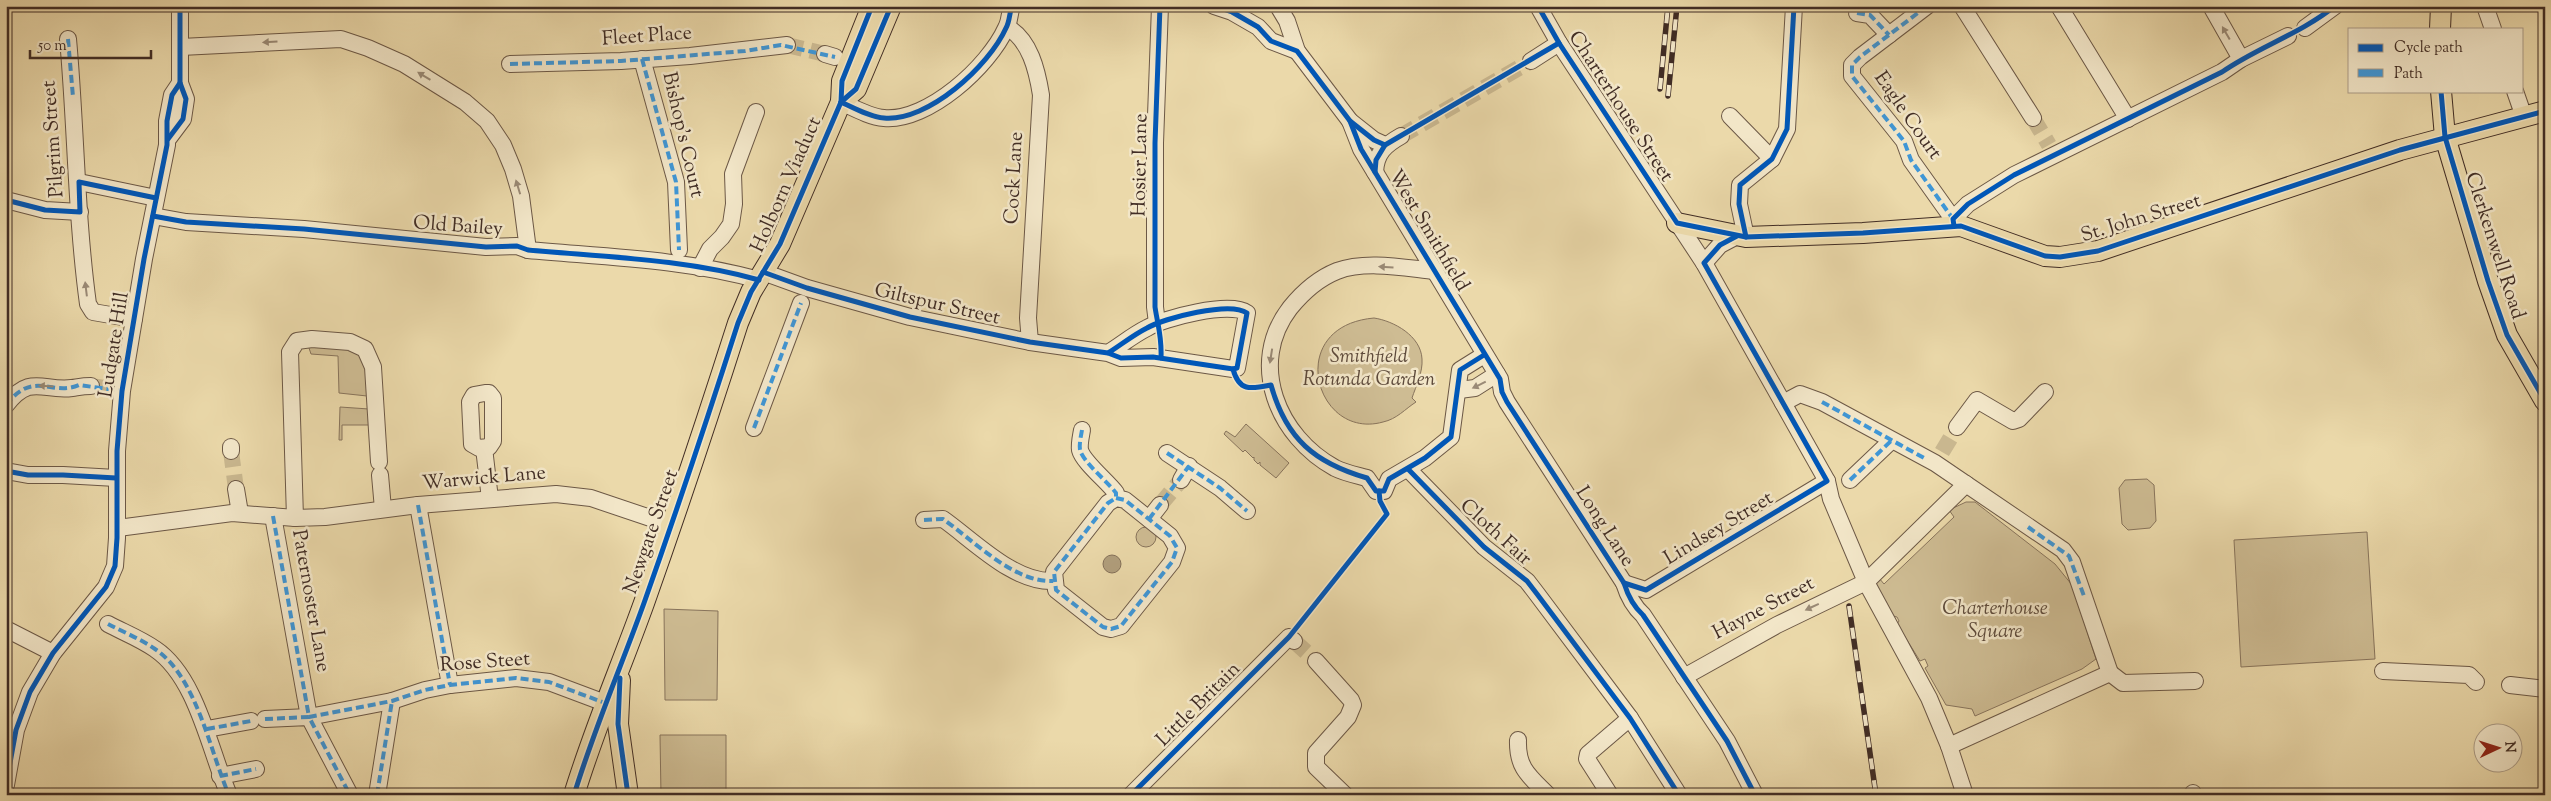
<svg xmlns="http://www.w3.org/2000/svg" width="2551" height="801" font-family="'Sorts Mill Goudy',serif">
<rect width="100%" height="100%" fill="#ebd9aa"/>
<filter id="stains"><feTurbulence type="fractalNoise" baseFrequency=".004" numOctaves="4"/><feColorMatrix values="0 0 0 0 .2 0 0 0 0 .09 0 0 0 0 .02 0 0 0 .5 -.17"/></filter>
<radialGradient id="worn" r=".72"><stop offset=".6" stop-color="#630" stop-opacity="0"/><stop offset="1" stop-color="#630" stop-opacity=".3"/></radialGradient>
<g fill="#cebc93" stroke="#88745c">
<path d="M1374,318C1394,321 1421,336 1422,359C1423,372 1416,386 1412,398L1416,402C1405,409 1397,419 1383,422C1315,441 1283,326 1374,318Z"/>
<path d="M307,342L350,346L367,359V396L339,393L338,356L311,354Z"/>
<path d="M340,407L369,409L372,425H342V440H339Z"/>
<path d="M1246,424L1289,463L1276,478L1260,465V462L1258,464L1254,460V457L1253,458L1245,450L1243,452L1224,434L1226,431L1235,437Z"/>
<path d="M2147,479L2154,485L2156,521L2150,528L2128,530L2122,524L2119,488L2125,480Z"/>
<path d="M1966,502H1975L2055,564L2072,585L2096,659L2082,669L1975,716L1972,709L1946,705L1925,668L1928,666L1925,659L1920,661L1897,624L1899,621L1897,617L1893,616L1875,582L1879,578L1884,584L1954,517L1949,510Z"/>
<circle cx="1146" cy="537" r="10"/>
<path d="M2367,532L2375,659L2241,667L2234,540Z"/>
<path d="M664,609L718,611L717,700H665Z"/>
<path d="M660,735H726V795H661Z"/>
</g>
<circle fill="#b19f7d" stroke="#84715a" cx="1112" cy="564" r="9"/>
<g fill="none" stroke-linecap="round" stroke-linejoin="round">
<g stroke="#c9b78f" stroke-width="16" stroke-dasharray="16 8" stroke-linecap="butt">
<path d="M787,45L825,54"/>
<path d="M2033,118L2049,145"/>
<path d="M1401,136L1531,61"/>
<path d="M91,386L110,389"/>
<path d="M231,451L236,489"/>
<path d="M1942,452L1957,427"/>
<path d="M1160,505L1181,480"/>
<path d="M1294,641L1316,661"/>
</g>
<g stroke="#6c5846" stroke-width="18">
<g id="minor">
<path d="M1214,6L1232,12L1258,27L1271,41L1297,51"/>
<path d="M1278,6L1287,21L1297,51L1350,121L1374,140L1385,145"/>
<path d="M1538,6L1559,43L1704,263L1827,481L1831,499L1866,582L1929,698L1949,746L1965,795"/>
<path d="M1927,6L1860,57L1852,65V76L1904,141L1911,160L1953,219"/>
<path d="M1962,6L2033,118"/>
<path d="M2059,6L2128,119"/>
<path d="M2211,6L2241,59"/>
<path d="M2485,6L2493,29"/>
<path d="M1857,13L1870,15L1889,35"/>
<path d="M1007,27C1030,40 1037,70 1041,95L1028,318L1030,342"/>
<path d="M2305,28L2335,6"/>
<path d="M68,39C76,127 76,216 88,304L93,312L134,319"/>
<path d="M181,47L341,39L368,48L404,64L465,102L487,121L503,145L513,169L521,196L528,250"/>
<path d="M825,54L835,57"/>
<path d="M642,59L676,182L679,250"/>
<path d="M1531,61L1559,43"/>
<path d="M510,64L621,61L690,56L787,45"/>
<path d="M2515,91L2524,117"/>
<path d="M841,102C854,108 870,117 884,118C928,122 989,66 1006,28C1010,21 1009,14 1012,6"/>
<path d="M1730,116L1772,159"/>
<path d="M1350,121L1361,149L1500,379L1502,392L1507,402L1624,583C1628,596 1633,606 1643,615L1727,741L1755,795"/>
<path d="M168,139L183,119L186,99L180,83V6"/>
<path d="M1375,172C1376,153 1385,145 1401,136"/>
<path d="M79,182L156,198"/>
<path d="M6,200L45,210L80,212"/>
<path d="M153,216L186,222L304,229L486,247L517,246L528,250C604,257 684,259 759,280"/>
<path d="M1954,226L1953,219L1968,204L2014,175L2222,72L2241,59L2288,36"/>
<path d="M1746,237L1739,204L1740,185L1772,159L1787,129L1794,6"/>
<path d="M1704,263L1720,245L1737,236"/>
<path d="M700,268L710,249L722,237L731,224L734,204L733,174L756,112"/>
<path d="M1435,271C1405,268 1366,260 1337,271C1317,279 1303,292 1290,308C1247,364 1278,437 1335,468C1345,473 1356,475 1367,478L1376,491H1384L1389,479L1425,458L1451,437L1460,370L1484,355"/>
<path d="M763,272L807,288L910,317L1030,342L1108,353L1121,358L1153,357L1233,369L1237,368L1247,313C1230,301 1164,318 1147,328C1133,335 1121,345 1108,353"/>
<path d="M1157,323L1155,307V143L1160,6"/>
<path d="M1459,390L1475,388L1497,374"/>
<path d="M485,393H489L493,398V441L489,447L479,448L472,444L470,402L474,395Z"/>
<path d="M1783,403L1800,394L1822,402L1935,463L2063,550L2072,562L2110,673"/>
<path d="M6,405C31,373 43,392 72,388C79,387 83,386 91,386"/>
<path d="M1957,427L1977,400L2013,421L2019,419L2045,392"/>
<path d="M754,428L801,303"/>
<path d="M1082,430C1081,436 1079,444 1080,450C1083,462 1108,482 1116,493V498"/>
<path d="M231,447V451"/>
<path d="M484,448L490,499"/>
<path d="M1167,453L1220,488L1247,511"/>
<path d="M1408,469L1484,547L1527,581L1537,594L1630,718L1679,795"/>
<path d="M6,471L28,475H63L116,478"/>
<path d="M380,475L383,509"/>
<path d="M1181,480L1189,466"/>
<path d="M1850,480L1891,441"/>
<path d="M236,489L240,513"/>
<path d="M1116,498L1125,500L1170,536L1177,548L1172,562L1121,626L1111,629L1103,627L1056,590L1054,572L1108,503Z"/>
<path d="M418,505L450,685"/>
<path d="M273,516L309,717L392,701L425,690L450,685L516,678L549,682L605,703"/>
<path d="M295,518L290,352L297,341L312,339L350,342L365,349L373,367L379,462"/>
<path d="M1149,519L1160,505"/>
<path d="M924,520L943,519C973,540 1014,583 1053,581"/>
<path d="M118,528L232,513L295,518L325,517L418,505L556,494L591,498L671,525"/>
<path d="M1624,583L1646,590L1827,481"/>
<path d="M108,624C123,632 141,639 155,649C197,677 210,752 229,795"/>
<path d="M6,629L53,653"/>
<path d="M1316,661L1351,700L1353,705L1348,717L1316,753V767L1345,795"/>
<path d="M2383,671L2469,675L2476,682"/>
<path d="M2110,673L2123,683L2195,681"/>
<path d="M1684,677L1777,625L1866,582L1966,484"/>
<path d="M2510,685L2545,689"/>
<path d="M265,719L309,717L350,795"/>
<path d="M207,729L251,721"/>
<path d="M1518,740C1517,768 1529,776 1548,795"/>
<path d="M1949,746L2110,673"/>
<path d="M220,776L256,769"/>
<path d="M6,785L16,730L30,692L53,653L106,587L115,566L117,538V451L122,391L144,259L167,145V121L172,95L180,83"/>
<path d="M2193,793V795"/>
<path d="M377,795L392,701"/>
<path d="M1131,795L1289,637L1294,641"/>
<path d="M1610,795L1587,759L1588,754L1630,718"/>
</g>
</g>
<g stroke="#412d25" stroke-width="22">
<g id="major">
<path d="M2440,29L2441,6"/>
<path d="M2441,91L2445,137L2488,281L2507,335L2545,401"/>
<path d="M841,102L856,89L891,6"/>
<path d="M1677,223L1746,237L1863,233L1961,226L2045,256L2060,257L2098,251L2400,150L2545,111"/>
<path d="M620,680L618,724L628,795"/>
<path d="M574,795C594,729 621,667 644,603C677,510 708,417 738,323L751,292L780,244L841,102L842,81L872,6"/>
</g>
</g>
<use href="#minor" stroke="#f2e6c8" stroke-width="16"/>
<use href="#major" stroke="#ebd9aa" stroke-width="20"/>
<g stroke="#412d25" stroke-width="5.5">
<g id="rail">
<path d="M1660,89L1668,6"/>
<path d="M1668,96L1677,6"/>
<path d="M1849,606L1876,795"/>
</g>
</g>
<use href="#rail" stroke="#f2e6c8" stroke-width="4" stroke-dasharray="11" stroke-linecap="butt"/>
<g stroke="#3f96d6" stroke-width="4" stroke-dasharray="8 4" stroke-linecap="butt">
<path d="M1927,6L1860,57L1852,65V76L1904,141L1911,160L1953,219"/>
<path d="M1857,13L1870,15L1889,35"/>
<path d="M68,39L73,97"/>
<path d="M642,59L676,182L679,250"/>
<path d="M510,64L621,61L745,51L781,45L835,57"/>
<path d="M1822,402L1926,459"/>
<path d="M6,405C34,369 51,397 79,385L122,391"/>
<path d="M754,428L801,303"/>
<path d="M1082,430C1081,436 1079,444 1080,450C1083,462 1108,482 1116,493V498"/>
<path d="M1167,453L1220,488L1247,511"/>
<path d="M1850,480L1891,441"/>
<path d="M1116,498L1125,500L1170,536L1177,548L1172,562L1121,626L1111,629L1103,627L1056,590L1054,572L1108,503Z"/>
<path d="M418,505L450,685"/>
<path d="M273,516L309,717L392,701L425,690L450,685L516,678L549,682L605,703"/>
<path d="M1149,519L1189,466"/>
<path d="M924,520L943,519C973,540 1014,583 1053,581"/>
<path d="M2028,527L2069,556L2084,596"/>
<path d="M108,624C123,632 141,639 155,649C197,677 210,752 229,795"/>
<path d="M265,719L309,717L350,795"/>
<path d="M207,729L251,721"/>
<path d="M220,776L256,769"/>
<path d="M377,795L392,701"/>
</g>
<g stroke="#f2e6c8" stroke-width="8">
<g id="cycleway">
<path d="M1160,6L1155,143V307C1158,327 1162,336 1161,358"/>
<path d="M1214,6L1232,12L1258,27L1271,41L1297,51L1350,121L1374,140L1385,145"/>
<path d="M1538,6L1559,43L1677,223L1746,237L1863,233L1961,226L2045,256L2060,257L2098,251L2400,150L2545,111"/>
<path d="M2441,91L2445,137L2488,281L2507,335L2545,401"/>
<path d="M841,102C854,108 870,117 884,118C928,122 989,66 1006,28C1010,21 1009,14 1012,6"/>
<path d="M841,102L856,89L891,6"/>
<path d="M1350,121L1361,149L1500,379L1502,392L1507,402L1624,583C1628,596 1633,606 1643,615L1727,741L1755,795"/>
<path d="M168,139L183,119L186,99L180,83V6"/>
<path d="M1375,172L1376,160L1385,145L1559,43"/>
<path d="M6,200L45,210L80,212L79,182L156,198"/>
<path d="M153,216L186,222L304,229L486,247L517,246L528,250C604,257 684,259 759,280"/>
<path d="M1954,226L1953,219L1968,204L2014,175L2222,72C2258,47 2300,34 2335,6"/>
<path d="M1746,237L1739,204L1740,185L1772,159L1787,129L1794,6"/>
<path d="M763,272L807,288L910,317L1030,342L1108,353L1121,358L1153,357L1233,369L1237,368L1247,313C1230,301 1164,318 1147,328C1133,335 1121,345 1108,353"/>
<path d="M1233,369C1239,392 1251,389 1271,385C1286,439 1315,463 1367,478L1376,491H1384L1389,479L1425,458L1451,437L1460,370L1484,355"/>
<path d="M1408,469L1484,547L1527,581L1537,594L1630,718L1679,795"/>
<path d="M6,471L28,475H63L116,478"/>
<path d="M1624,583L1646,590L1827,481L1704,263L1720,245L1737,236"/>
<path d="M620,678L618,724L628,795"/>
<path d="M6,785L16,730L30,692L53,653L106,587L115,566L117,538V451L122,391L144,259L167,145V121L172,95L180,83"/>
<path d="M574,795C594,729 621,667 644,603C677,510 708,417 738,323L751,292L780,244L841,102L842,81L872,6"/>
<path d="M1131,795L1289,637L1387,514L1380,501L1379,491"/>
</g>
</g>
<use href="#cycleway" stroke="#0057b8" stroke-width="5"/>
</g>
<defs><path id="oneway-solid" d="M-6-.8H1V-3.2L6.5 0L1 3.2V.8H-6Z" transform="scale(1.25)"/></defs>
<g fill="#9a8a76">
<use href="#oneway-solid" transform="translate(2226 33) rotate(-120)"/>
<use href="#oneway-solid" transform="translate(270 42) rotate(177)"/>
<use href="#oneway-solid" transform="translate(424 76) rotate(-149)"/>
<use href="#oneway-solid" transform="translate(518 187) rotate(-107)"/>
<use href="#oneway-solid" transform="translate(1386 267) rotate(-177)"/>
<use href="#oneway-solid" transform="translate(86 289) rotate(-97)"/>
<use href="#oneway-solid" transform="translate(1271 356) rotate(99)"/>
<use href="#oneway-solid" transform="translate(1479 385) rotate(154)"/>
<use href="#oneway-solid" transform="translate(46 386) rotate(-177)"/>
<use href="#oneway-solid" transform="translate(1812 607) rotate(155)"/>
</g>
<g text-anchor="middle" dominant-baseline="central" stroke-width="5" stroke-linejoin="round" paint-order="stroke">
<g font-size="20" fill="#412d25" stroke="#f2e6c8">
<text transform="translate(647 37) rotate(-4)">Fleet Place</text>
<text transform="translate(1620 107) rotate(57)">Charterhouse Street</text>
<text transform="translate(1907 116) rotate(55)">Eagle Court</text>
<text transform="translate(682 135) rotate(77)">Bishop's Court</text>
<text transform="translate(54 139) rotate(-94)">Pilgrim Street</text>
<text transform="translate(1141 165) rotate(-89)">Hosier Lane</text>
<text transform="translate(1015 178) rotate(-87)">Cock Lane</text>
<text transform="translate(787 185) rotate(-66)">Holborn Viaduct</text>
<text transform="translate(2141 219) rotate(-17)">St. John Street</text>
<text transform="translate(458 227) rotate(4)">Old Bailey</text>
<text transform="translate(1428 231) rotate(59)">West Smithfield</text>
<text transform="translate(2494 246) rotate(72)">Clerkenwell Road</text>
<text transform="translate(937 305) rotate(13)">Giltspur Street</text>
<text transform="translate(115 345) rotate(-81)">Ludgate Hill</text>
<text transform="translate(484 479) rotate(-5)">Warwick Lane</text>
<text transform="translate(1604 527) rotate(57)">Long Lane</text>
<text transform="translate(1719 529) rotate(-31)">Lindsey Street</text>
<text transform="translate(652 532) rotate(-71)">Newgate Street</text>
<text transform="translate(1495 533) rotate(42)">Cloth Fair</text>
<text transform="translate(310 601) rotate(80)">Paternoster Lane</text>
<text transform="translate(1764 609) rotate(-28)">Hayne Street</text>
<text transform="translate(485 663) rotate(-4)">Rose Steet</text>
<text transform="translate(1199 705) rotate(-45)">Little Britain</text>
</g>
<g font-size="20" font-style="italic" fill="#5d4a3b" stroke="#f2e6c8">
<text x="1369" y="357">Smithfield<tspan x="1369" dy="23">Rotunda Garden</tspan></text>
<text x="1995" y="609">Charterhouse<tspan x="1995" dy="23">Square</tspan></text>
</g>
</g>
<rect width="2551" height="801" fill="none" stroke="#ebd9aa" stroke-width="25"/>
<rect x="8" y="8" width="2536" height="786" fill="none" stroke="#412d25" stroke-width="2.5"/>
<rect x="12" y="12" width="2526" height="776" fill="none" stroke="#412d25"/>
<rect x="2348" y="28" width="175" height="65" fill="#f2e6c8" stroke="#ab9c87"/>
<rect x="2358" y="44" width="25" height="8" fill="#0057b8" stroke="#ab9c87"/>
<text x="2394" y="52" font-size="15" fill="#412d25">Cycle path</text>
<rect x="2358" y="69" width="25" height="8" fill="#3f96d6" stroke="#ab9c87"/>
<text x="2394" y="78" font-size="15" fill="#412d25">Path</text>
<g transform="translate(2498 748) rotate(86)"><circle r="24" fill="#f2e6c8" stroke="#ab9c87"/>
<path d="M0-4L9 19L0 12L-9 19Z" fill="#8f2418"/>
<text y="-8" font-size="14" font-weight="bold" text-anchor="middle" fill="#412d25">N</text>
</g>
<path d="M30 50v8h121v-8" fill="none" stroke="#412d25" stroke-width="2.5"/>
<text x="38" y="50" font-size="15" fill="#412d25" stroke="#f2e6c8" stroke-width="4" paint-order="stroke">50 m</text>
<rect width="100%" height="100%" filter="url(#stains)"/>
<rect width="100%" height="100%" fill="url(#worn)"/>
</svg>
